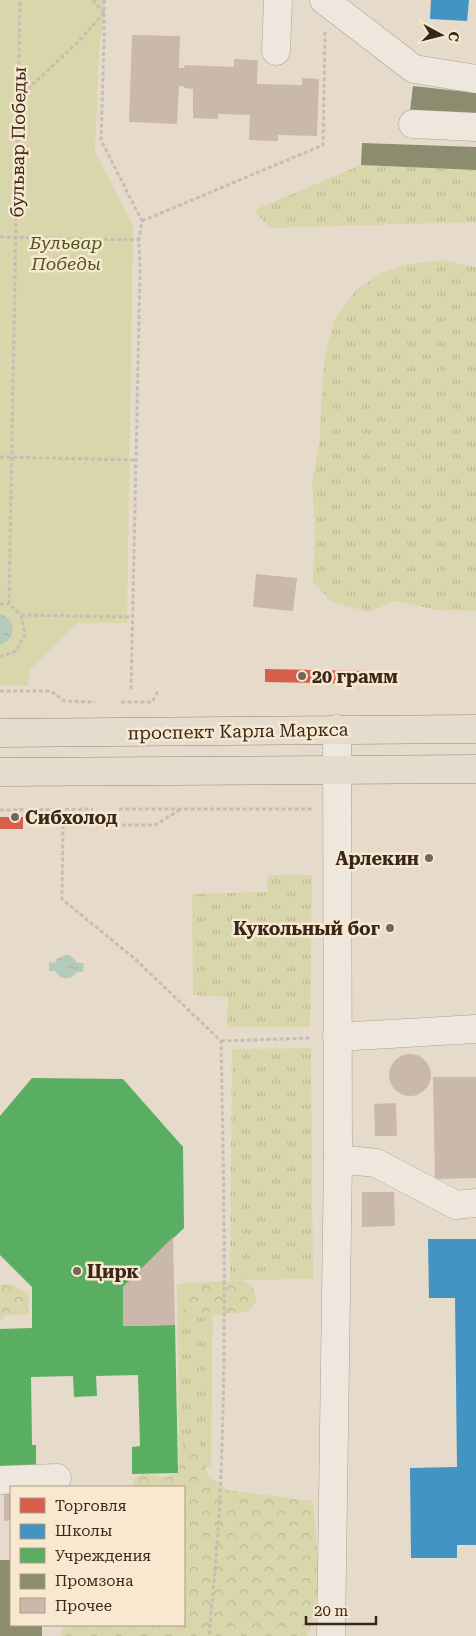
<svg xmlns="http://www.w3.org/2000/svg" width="476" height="1636" font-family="'Roboto Serif',serif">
<defs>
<pattern id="grass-tufts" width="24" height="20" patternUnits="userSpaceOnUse" patternTransform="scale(1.25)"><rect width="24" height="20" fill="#d9d6ac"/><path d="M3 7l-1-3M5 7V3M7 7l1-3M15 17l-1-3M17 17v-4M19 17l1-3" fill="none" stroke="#bbb893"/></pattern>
<pattern id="forest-crowns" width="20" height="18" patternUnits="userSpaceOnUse" patternTransform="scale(1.25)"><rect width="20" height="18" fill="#d9d6ac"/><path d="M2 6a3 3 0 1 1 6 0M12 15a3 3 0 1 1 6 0" fill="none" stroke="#bbb893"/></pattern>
<pattern id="water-ripples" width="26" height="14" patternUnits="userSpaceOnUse" patternTransform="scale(1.25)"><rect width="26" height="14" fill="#b6cabc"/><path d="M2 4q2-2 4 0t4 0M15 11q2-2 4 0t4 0" fill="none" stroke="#9daea1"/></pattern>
</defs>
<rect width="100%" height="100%" fill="#e6dbcb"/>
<g fill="url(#grass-tufts)">
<path d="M361,165L476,170V222L269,228L254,210Z"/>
<path d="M442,260L476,267V611L436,610L397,601L368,612L332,602L313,582L315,526L312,483L320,438L322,388L326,350L335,318L356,290L383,272L408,264Z"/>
<path d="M268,875H312L310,1027H227L228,997L193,995L192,894L267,892Z"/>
<path d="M311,1048L313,1279L230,1280L232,1049Z"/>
<path d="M213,1282L211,1467L179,1469L177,1284Z"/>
</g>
<g fill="url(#forest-crowns)">
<path d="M243,1280L252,1286L257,1300L249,1311L200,1317L185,1315L181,1300L186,1288L195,1283Z"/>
<path d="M0,1284L12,1285L29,1294L28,1315H5L0,1323Z"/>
<path d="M187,1436L199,1438L208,1475L227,1490L313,1501C316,1545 326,1594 307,1636H61L63,1625H184V1487H133L134,1479L143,1473L167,1477L178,1472L181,1447Z"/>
</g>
<path fill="#d9d6ac" d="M0,0H102L104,13L99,53L95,152L133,225L127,623H78L30,669L28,686L0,685Z"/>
<g fill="url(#water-ripples)">
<path d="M0,614C17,619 17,639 0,645Z"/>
<path d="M65,955H70L78,963H84L83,972H77C70,981 61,980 55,971H49V962L55,963L57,959Z"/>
</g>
<g fill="#d6604d">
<path d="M265,669L369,671V684L265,682Z"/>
<rect x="0" y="817" width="23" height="12"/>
</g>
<g fill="#4393c3">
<path d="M431,0H469L467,21L430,19Z"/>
<path d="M428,1239H476V1545H457V1558H411L410,1468L457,1467L455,1298H429Z"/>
</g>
<path fill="#5aae61" d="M32,1078L123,1079L183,1147L184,1228L123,1287V1326L175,1325L178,1473L132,1474V1447L140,1446L138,1375L96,1376L97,1396L74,1397L73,1376L31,1377L32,1445H36V1474H0V1329L32,1328V1287L0,1255V1116Z"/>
<g fill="#8c8c6e">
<path d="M413,86L476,93V118L410,111Z"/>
<path d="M362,143L476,147V170L361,165Z"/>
<path d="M0,1560H11V1625H42V1636H0Z"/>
</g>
<g fill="#cab8ab">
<path d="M132,35L180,36L179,68H184L185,65L234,67V59L258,60L257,84L302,85V78L319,79L317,136L278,135V141L249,140L250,115L218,114V119L193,118V89L184,88V86H179L177,124L129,122Z"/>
<path d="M256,574L297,578L293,611L253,607Z"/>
<circle cx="410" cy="1075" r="21"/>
<path d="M433,1077H476V1178L435,1179Z"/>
<path d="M396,1103L397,1136H375L374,1104Z"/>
<path d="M362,1192H394L395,1226L362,1227Z"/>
<path d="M173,1237L175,1325L123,1326V1287Z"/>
<path d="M4,1493H11V1520L4,1521Z"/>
</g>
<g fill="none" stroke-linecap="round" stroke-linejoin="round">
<g stroke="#aba094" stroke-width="29">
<g id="minor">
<path d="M324,0L414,69L476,79"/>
<path d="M276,51L278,0"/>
<path d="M413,124L476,127"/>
<path d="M337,1037L476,1029"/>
<path d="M338,1159L376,1163L456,1205L476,1203"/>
<path d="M0,1480L57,1478"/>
<path d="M331,1636L338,1159L337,729"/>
</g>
</g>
<g stroke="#90867b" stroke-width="29">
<g id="major">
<path d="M0,733L476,729"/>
<path d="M0,772L476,769"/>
</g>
</g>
<g stroke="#c6bdb4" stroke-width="3" stroke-dasharray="4 2.5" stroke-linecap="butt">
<path d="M93,0L104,13"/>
<path d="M104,0V42L101,140L142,221L139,240L140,273L131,691"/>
<path d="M18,98L78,42L104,13"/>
<path d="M142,221L323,145L325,32"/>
<path d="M0,237L139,240"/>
<path d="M0,457L136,460"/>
<path d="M0,604H9"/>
<path d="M9,604L20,0"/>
<path d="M21,615L132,617"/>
<path d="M0,657L16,651L25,634L21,615L9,604"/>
<path d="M0,691H51L64,701L95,702"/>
<path d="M121,702H152L158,691"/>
<path d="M35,809L63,825H155L181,809"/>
<path d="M119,809H312"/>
<path d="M0,810L93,809"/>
<path d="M63,825L62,899L135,959L221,1041C224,1193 227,1345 220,1496C218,1543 213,1589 209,1636"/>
<path d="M221,1041L312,1038"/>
</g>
<use href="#minor" stroke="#eee7dd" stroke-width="28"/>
<use href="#major" stroke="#e6dcce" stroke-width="28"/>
</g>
<g fill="#766659" stroke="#f8e8cf" stroke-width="2">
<circle cx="302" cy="676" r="5"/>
<circle cx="15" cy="817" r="5"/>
<circle cx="429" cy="858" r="5"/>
<circle cx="390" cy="928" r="5"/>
<circle cx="77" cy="1271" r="5"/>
</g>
<g text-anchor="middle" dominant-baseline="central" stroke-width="5" stroke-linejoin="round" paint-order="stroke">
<g font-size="18" fill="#3a271b" stroke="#f8e8cf">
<text transform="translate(18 142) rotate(-89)">бульвар Победы</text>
<text transform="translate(238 731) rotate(-1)">проспект Карла Маркса</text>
</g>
<g font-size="18" font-style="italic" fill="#505820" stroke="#f8e8cf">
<text x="66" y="242">Бульвар<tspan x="66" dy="21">Победы</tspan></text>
</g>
<g font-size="18" font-weight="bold" fill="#3a271b" stroke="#f8e8cf" text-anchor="start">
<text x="312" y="676">20 грамм</text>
<text x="25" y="817">Сибхолод</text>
<text x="419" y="858" text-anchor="end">Арлекин</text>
<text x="380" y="928" text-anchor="end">Кукольный бог</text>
<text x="87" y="1271">Цирк</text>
</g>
</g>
<rect x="10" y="1486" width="175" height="140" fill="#f8e8cf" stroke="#ac9b87"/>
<rect x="20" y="1498" width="25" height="15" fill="#d6604d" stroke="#ac9b87"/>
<text x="55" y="1511" font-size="15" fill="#3a271b">Торговля</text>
<rect x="20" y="1524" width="25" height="15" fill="#4393c3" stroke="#ac9b87"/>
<text x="55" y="1536" font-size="15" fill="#3a271b">Школы</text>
<rect x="20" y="1548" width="25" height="15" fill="#5aae61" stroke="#ac9b87"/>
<text x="55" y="1561" font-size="15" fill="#3a271b">Учреждения</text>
<rect x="20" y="1574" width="25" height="15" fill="#8c8c6e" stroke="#ac9b87"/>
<text x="55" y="1586" font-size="15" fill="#3a271b">Промзона</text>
<rect x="20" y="1598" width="25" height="15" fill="#cab8ab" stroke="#ac9b87"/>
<text x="55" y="1611" font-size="15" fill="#3a271b">Прочее</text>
<g transform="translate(441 35) rotate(97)" stroke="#f8e8cf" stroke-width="4" paint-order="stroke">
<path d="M0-4L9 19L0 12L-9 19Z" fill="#3a271b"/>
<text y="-8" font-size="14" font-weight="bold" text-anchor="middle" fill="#3a271b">С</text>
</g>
<path d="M306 1616v8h70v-8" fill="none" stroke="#3a271b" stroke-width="2.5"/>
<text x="314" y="1616" font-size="15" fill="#3a271b" stroke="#f8e8cf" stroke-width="4" paint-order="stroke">20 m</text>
</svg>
